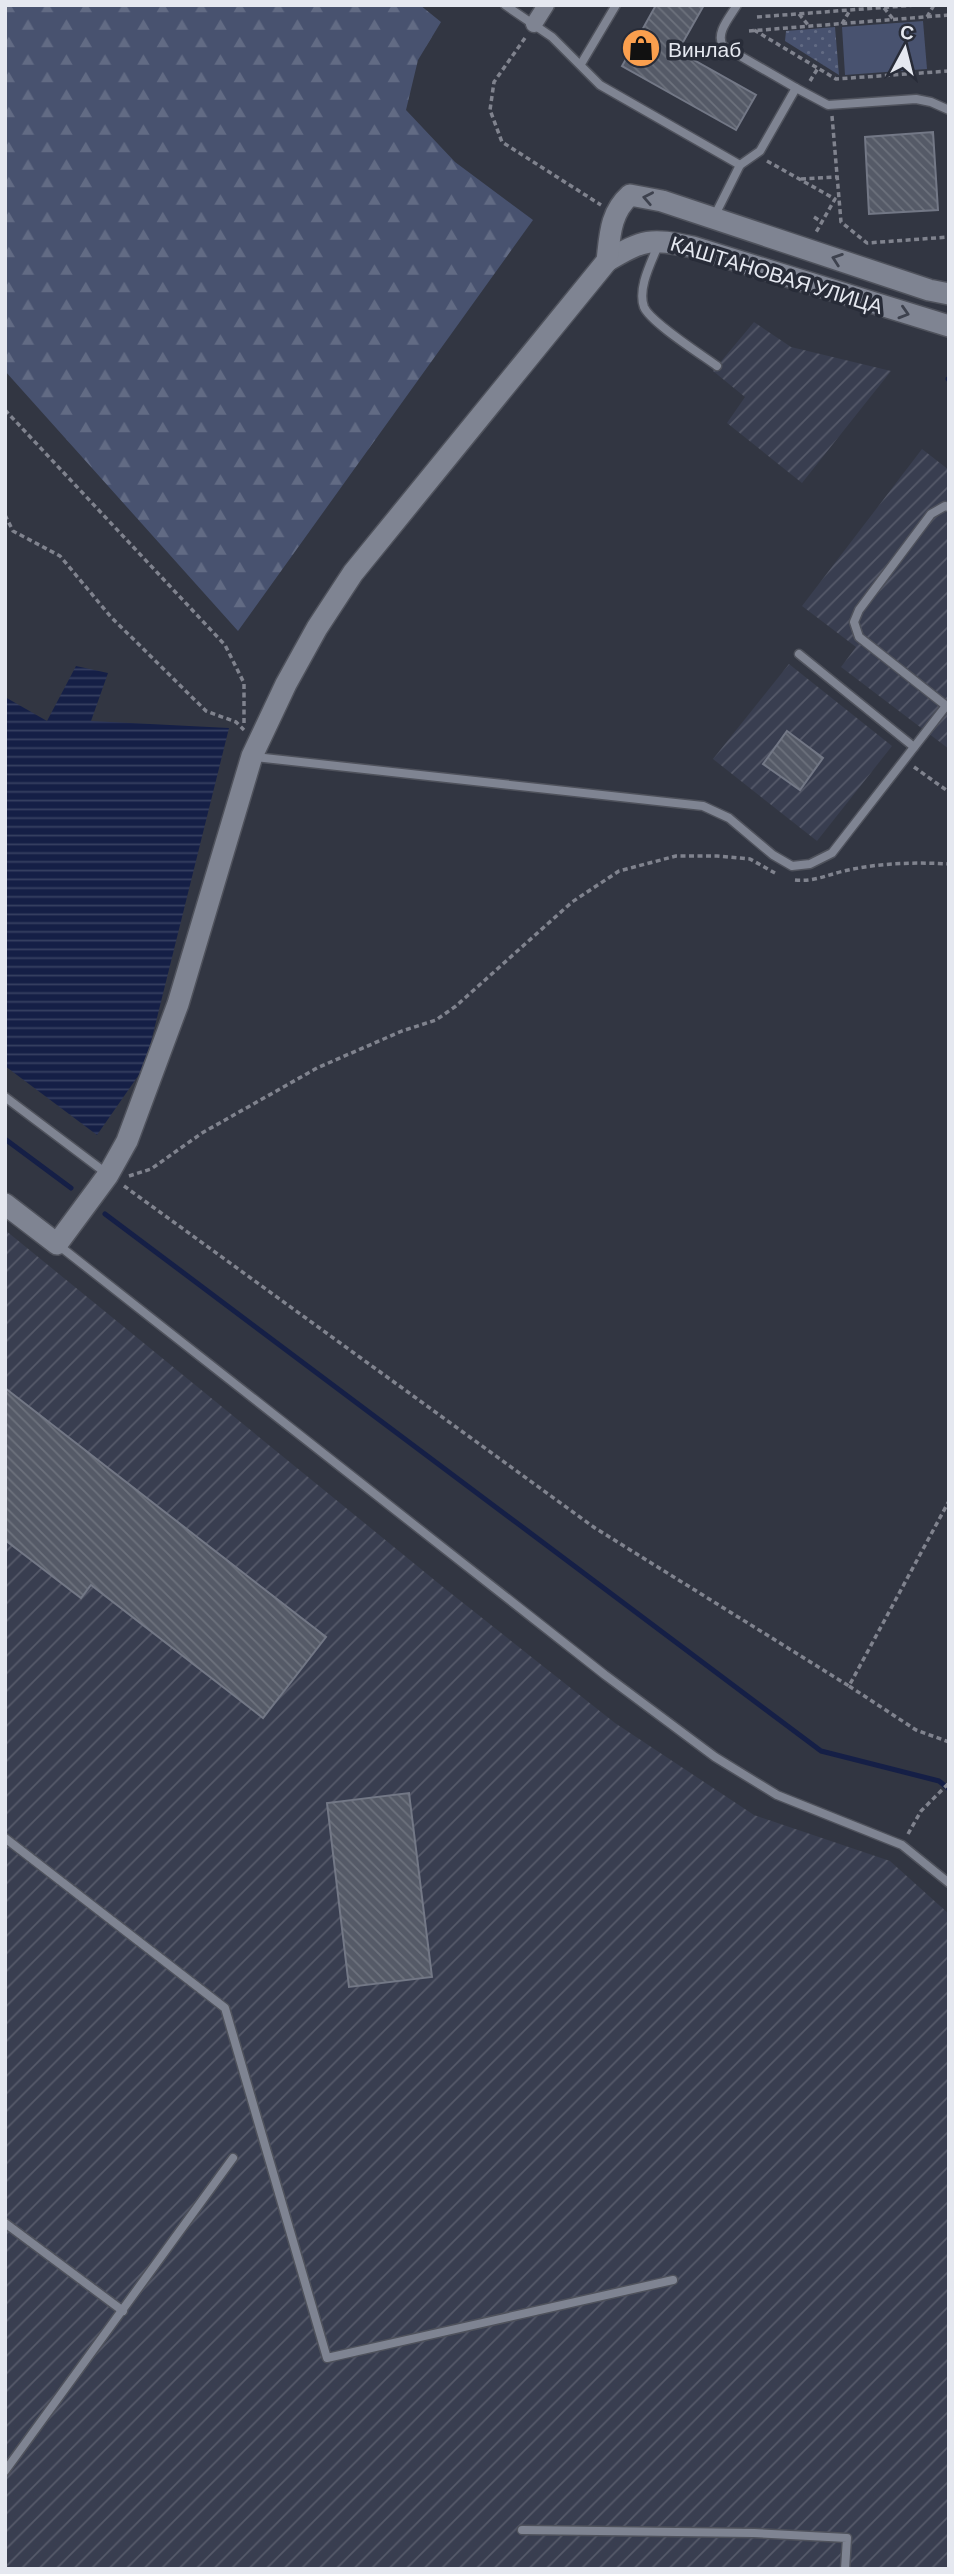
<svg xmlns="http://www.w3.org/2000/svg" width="954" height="2574" font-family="Barlow,sans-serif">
<defs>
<pattern id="industrial-furrows" width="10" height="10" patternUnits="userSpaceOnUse" patternTransform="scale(1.75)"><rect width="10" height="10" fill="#393e50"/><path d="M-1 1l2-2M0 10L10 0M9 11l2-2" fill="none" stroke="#565a6a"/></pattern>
<pattern id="grass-dots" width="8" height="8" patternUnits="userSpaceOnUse" patternTransform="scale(1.75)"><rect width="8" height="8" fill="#48526f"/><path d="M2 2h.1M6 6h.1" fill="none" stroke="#626b84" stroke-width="1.8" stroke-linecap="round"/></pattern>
<pattern id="forest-firs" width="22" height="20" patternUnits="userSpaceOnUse" patternTransform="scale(1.75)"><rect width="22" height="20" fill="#48526f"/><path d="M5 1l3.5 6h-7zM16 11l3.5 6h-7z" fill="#626b84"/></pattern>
<pattern id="water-rules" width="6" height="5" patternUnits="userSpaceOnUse" patternTransform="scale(1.75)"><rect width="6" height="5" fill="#151f46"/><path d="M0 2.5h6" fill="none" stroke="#374061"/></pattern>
<pattern id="building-back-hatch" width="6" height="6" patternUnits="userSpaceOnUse" patternTransform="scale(1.75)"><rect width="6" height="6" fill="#555a67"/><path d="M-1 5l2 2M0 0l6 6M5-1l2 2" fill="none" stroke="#6d727d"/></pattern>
</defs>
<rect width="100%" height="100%" fill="#323642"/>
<g fill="url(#industrial-furrows)">
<path d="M754,322L791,347L891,371L802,483L727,423L745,397L713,371Z"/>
<path d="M922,449L949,470V749L841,667L856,647L802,606Z"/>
<path d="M789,664L892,746L817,841L713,759Z"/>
<path d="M5,1230L443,1587L615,1723L754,1815L890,1861L949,1914V2569H5Z"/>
</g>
<path fill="url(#grass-dots)" d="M835,27L839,75L785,41L786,31Z"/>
<path fill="url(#forest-firs)" d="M5,5H420L441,22L418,60L406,110L455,162L533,220L238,631L5,371Z"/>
<path fill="#48526f" d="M923,21L927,69L845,75L842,27Z"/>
<path fill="url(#water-rules)" d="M76,666L108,673L91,721L229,728L145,1066L97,1135L5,1066V697L47,721Z"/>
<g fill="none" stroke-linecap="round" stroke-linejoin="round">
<g stroke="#151f46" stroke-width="5">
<path d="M948,379L949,380"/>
<path d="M5,1139L71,1188"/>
<path d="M105,1214L821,1751L939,1781L949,1789"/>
</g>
</g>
<g fill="url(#building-back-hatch)" stroke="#737886" stroke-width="2">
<path d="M656,5H704L678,51L756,95L736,130L622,66Z"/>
<path d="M933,132L938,210L869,214L865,137Z"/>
<path d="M787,731L823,758L800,790L763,764Z"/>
<path d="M5,1388L326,1637L263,1718L91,1585L81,1598L5,1540Z"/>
<path d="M409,1793L432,1977L349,1987L327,1803Z"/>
</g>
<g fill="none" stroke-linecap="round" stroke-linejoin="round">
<g stroke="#4f525c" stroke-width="11">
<g id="lane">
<path d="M505,5L552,37L600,85L740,165L714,217"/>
<path d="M737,5C730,17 715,33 723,46L796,88L760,151L740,165"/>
<path d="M581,64L616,5"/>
<path d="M796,88L828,105L916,99L931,102L949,110"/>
<path d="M659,243C652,261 637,288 644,307C650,322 702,355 717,366"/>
<path d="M949,507L945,506L931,514L859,610L854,622L859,637L949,708"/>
<path d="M799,654L914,747"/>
<path d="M255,757L703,806L729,818L773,855L792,866L810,864L832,853L946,706"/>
<path d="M5,1097L106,1173"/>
<path d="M57,1244L605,1675L715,1757L777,1795L902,1845L949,1883"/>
<path d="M5,1838L225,2008L327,2358L673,2280"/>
<path d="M5,2223L123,2311"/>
<path d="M5,2471L233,2158"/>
<path d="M522,2530L754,2533L847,2538L845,2569"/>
</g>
</g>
<g stroke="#4f525c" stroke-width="19">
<path id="street" d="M534,24L546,5"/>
</g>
<g stroke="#4f525c" stroke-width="24">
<g id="secondary">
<path d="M607,261C644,239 650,238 693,247L949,326"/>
<path d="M5,1204L57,1244L108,1175L127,1141L178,1004L252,756L286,684L317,628L353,573L607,261C610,235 610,213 630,195L662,201L929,290L949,294"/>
</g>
</g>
<g stroke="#80838e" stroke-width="3.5" stroke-dasharray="5 3.5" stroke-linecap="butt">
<path d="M884,8L894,20"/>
<path d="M799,14L809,26"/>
<path d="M757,17L916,5"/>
<path d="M927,17L934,5"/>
<path d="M842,24L850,10"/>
<path d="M754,30L836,79L949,71"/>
<path d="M749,31L949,15"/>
<path d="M525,38L494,82L490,110L502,142L601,205"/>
<path d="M810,81L818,68"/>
<path d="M832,116L841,222L867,243L949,237"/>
<path d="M767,161L835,199L815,234"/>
<path d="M801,179L837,177"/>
<path d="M814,217L822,222"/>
<path d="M5,410L225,645L244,683V726"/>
<path d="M5,515L13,531L60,556L111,617L206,711L236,722L244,730"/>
<path d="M914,767L949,792"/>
<path d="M795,880C813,882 827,875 844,871C878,863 914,862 949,864"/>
<path d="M129,1176L151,1169L202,1133L317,1068L402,1031L436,1020L456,1006L572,902L619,871L676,856H717L750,859L775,873"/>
<path d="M124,1186L595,1528L849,1686L949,1501"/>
<path d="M849,1686L916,1730L949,1742"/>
<path d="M908,1834L921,1811L949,1783"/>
</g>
<use href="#lane" stroke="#7f8492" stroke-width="8"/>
<use href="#street" stroke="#7f8492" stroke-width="16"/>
<use href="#secondary" stroke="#7f8492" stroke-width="21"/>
</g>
<defs><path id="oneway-chevron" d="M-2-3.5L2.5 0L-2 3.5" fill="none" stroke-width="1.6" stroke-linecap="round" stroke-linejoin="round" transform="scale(1.75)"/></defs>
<g stroke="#3e424e">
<use href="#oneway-chevron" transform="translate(648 198) rotate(-169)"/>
<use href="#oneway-chevron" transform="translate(837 259) rotate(-161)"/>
<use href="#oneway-chevron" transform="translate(904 313) rotate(17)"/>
</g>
<defs>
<g id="shop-disc" transform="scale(2.0125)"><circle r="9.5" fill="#fa9f4e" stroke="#282c38"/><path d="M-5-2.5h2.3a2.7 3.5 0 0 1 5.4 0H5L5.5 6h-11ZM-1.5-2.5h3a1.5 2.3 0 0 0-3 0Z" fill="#111"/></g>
</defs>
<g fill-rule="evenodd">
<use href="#shop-disc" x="641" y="48"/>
</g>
<g text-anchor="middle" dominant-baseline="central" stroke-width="7" stroke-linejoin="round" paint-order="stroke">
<g font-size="21" fill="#e5e8f0" stroke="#282c38" text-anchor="start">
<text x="668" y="48">Винлаб</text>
</g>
<g font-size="21" fill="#e5e8f0" stroke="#282c38">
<text transform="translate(777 274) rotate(17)">КАШТАНОВАЯ УЛИЦА</text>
</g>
</g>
<rect width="954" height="2574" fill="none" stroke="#e5e8f0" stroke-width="14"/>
<g transform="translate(905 49) rotate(7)" stroke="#282c38" stroke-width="5" paint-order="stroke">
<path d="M0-5L12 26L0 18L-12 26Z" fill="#e5e8f0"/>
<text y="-10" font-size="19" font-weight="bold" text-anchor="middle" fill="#e5e8f0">С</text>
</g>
</svg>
